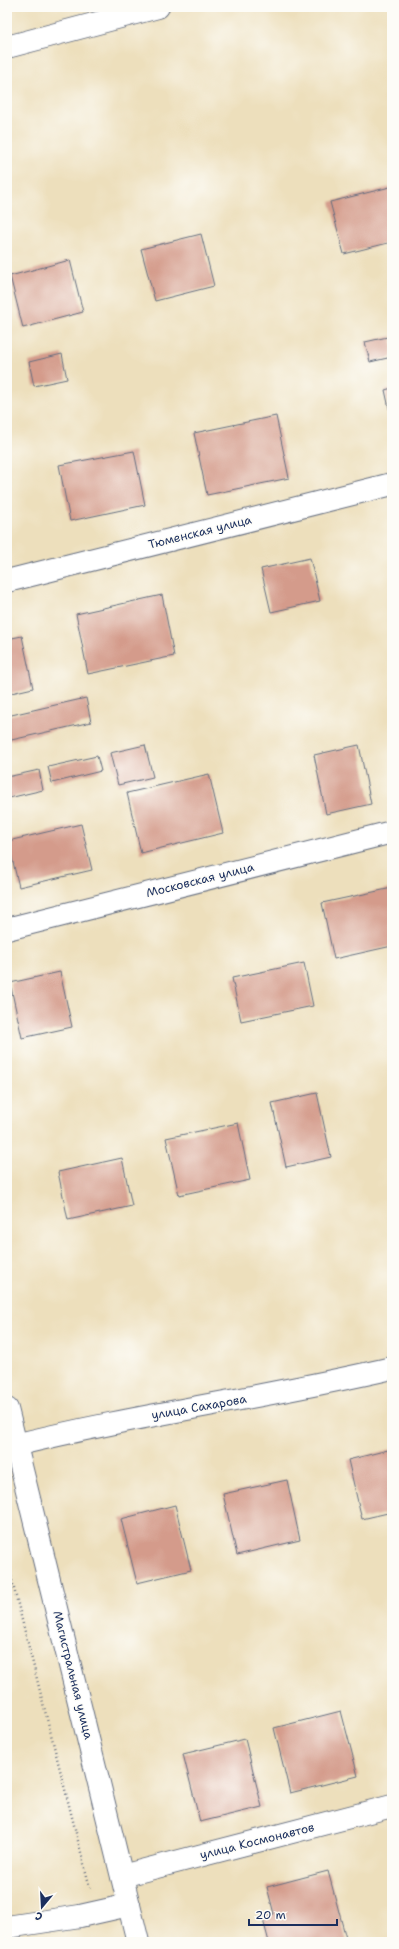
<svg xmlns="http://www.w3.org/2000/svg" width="399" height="1949" font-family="'Shantell Sans',sans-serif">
<rect width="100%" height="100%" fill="#fdfcf7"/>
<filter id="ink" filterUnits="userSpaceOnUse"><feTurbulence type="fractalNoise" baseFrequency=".025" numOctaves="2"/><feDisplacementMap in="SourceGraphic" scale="8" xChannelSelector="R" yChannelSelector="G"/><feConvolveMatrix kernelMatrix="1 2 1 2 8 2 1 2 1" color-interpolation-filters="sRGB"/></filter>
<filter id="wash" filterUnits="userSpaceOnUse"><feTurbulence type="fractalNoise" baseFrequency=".012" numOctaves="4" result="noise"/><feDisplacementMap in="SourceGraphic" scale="16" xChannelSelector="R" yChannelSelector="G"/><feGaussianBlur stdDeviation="0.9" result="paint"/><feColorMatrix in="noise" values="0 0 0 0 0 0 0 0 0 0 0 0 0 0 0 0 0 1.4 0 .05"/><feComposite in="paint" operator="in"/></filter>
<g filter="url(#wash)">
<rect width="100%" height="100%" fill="#eddfbc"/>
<g id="blocks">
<g fill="#d49b8b">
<path d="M390,187L392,195V242L344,254L330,202Z"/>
<path d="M201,234L214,286L155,301L141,249Z"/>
<path d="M70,260L83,312L23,328L10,276Z"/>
<path d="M392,336V357L370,362L365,342Z"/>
<path d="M62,354L67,379L34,386L29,362Z"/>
<path d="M392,388V417H391L385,390Z"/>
<path d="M276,416L289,478L207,495L194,433Z"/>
<path d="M134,451L145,505L70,521L59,465Z"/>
<path d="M310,558L320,601L271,612L261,569Z"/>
<path d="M162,595L174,656L88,674L76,614Z"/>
<path d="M22,636L33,688L7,694V639Z"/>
<path d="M86,698L91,722L7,741V716Z"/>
<path d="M145,745L153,777L118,785L110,753Z"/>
<path d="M359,745L371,804L326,814L314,755Z"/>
<path d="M97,756L101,771L52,783L48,767Z"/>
<path d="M39,770L43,790L9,798L7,777Z"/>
<path d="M209,774L223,833L141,853L127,793Z"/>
<path d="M81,824L92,870L19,887L8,841Z"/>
<path d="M392,888V946L334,959L322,903Z"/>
<path d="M304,963L313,1006L241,1021L232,978Z"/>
<path d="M60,972L72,1027L22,1038L10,983Z"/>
<path d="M317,1093L331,1157L286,1167L272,1103Z"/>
<path d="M238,1123L250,1180L179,1195L166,1138Z"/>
<path d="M122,1158L132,1206L68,1220L58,1172Z"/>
<path d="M392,1449V1512L362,1519L348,1460Z"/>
<path d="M287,1480L300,1540L237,1555L223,1494Z"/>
<path d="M175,1505L191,1570L137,1583L121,1519Z"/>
<path d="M341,1711L358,1776L290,1793L274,1728Z"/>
<path d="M245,1739L262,1807L200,1822L183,1754Z"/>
<path d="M328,1871L347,1942H269L262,1916L274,1914L267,1887Z"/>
</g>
</g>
</g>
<g filter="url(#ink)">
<use href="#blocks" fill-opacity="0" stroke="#646d7f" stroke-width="1"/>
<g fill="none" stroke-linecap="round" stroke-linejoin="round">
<g stroke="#646d7f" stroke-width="24">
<g id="street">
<path d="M7,47L158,7"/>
<path d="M7,581L392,484"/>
<path d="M7,929L392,832"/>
<path d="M7,1409L138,1942"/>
<path d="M7,1447C134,1415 264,1398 392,1368"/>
<path d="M122,1876L392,1806"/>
<path d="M7,1927L80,1916L129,1905"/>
</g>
</g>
<path stroke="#646d7f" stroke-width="2.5" stroke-dasharray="1 3" stroke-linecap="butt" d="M7,1561L90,1888"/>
<use href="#street" stroke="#fff" stroke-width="22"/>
</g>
</g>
<g text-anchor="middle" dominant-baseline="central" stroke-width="3" stroke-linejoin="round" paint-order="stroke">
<g font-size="12" fill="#1b2f5e" stroke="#fdfcf7">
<text transform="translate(200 532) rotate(-14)">Тюменская улица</text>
<text transform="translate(200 880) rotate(-14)">Московская улица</text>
<text transform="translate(199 1407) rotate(-10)">улица Сахарова</text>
<text transform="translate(73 1675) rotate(76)">Магистральная улица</text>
<text transform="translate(257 1841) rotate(-14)">улица Космонавтов</text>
</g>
</g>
<rect width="399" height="1949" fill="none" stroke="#fdfcf7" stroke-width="24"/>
<g transform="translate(42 1907) rotate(198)" stroke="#fdfcf7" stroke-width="3" paint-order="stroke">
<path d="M0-3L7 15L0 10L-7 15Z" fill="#1b2f5e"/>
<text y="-6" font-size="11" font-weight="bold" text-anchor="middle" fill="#1b2f5e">С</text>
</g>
<path d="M249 1919v6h88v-6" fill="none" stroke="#1b2f5e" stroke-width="2"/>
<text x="255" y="1919" font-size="12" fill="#1b2f5e" stroke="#fdfcf7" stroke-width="3" paint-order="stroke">20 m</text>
</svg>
